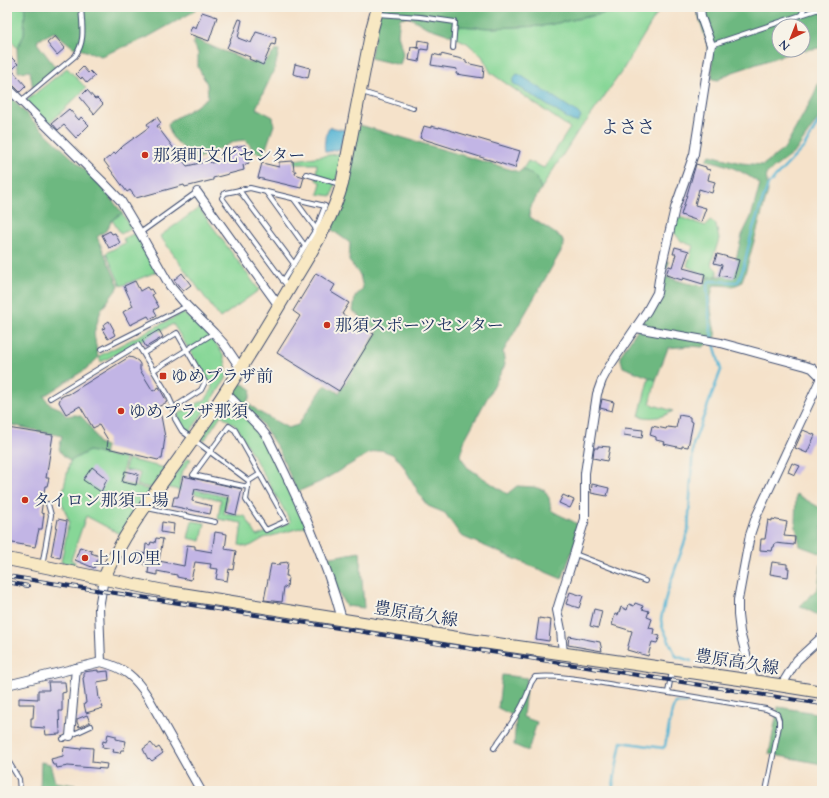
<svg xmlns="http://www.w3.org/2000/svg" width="829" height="798" font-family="Cardo,'Noto Serif JP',serif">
<rect width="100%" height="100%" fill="#f7f3e8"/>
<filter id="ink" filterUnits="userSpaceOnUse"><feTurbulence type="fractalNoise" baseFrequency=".025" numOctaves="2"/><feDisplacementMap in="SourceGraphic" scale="8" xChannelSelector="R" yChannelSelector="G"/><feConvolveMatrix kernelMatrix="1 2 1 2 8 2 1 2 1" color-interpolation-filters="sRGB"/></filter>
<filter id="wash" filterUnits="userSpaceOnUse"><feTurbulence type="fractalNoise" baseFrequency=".012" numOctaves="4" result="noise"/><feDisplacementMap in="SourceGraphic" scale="16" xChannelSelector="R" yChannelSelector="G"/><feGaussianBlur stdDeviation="0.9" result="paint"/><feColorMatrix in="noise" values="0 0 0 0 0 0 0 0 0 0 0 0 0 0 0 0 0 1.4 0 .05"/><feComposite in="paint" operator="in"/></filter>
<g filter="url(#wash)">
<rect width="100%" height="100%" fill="#f5e2ca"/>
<g fill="#87d797" stroke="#51837a">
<path d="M7,7H25L24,35L17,48L7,35Z"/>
<path d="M629,7H661L622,71L587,121L578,131L541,189L537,178L523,169L528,161L544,168L570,128L491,73L482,56L467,43L450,35L458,26L490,28L543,26L606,13H622Z"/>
<path d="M67,68L86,88L49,124L26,101Z"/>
<path d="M343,153L332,196L318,194L321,183L316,180L317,164H295V160Z"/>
<path d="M199,208L259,290L220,318L160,236Z"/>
<path d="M122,213L131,228L121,234L112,220Z"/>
<path d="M676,216L706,226L710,220L716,224L719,239L711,264L717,270V276L707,277L687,266L693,246L681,241L672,230Z"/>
<path d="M135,233L156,272L121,286L106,253L125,243L123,239Z"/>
<path d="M183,313C202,330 232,350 226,379L190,432L180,424L178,414L206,399L213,388L173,324L101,362L99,356Z"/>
<path d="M649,377L656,380L650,404L673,411C661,418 652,419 639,416Z"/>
<path d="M228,399L253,426L263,440L307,526L264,538L252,545L247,547L239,545L242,523L218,519L221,500L166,487L187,458L191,459L181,474L179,486L227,497L224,514L245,516L257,536L291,522L236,426L221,415L204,441L201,437Z"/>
<path d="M89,451L125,459L121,483L151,490L120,534L86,516L71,560L75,562L74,566L61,562L69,521L61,500L70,461Z"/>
<path d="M127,459L165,468L152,488L137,485L140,473L125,470Z"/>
<path d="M192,521L205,523L201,541L188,538Z"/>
</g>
<g fill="#6db880" stroke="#44746f" fill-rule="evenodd">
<path d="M25,7H197L193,12L146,38L101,56L73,47L54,32L38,40L37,43L56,68L33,89L30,71L18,72L17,48L24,35Z"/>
<path d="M381,7H629L622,13H606L543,26L490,28L458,26L450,35L426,27L409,17L400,18L398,34L403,54L400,65L370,58Z"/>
<path d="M696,7H822V49L819,48L793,52L730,73L718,80L712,79V60ZM779,26H803V50H779Z"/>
<path d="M195,39L220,50L232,54L250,63L266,61L276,50H279L275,68L256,108L273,117L274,125L264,154L255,152L246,140L236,141L195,160L172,137L168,125L172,120L195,107L208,97L207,84L198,67V53L193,43Z"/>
<path d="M822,74V113L795,152L766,174L768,191L746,270L741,283L733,286L714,285C707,300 713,321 716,337L703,347L690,346L668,348L656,380L623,367L620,356L656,301L665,261L669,262L664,276L686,283L703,286L707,277L732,275L742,235L751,217L760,184C745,172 725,163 706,160L710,155L741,163L763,165L784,149L813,97Z"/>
<path d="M7,93L33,121L102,186L122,213L112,220L107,230L97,237L119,286L101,310L94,333L98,358L86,369L44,396L49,404L61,409L66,416C71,415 78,414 82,417C87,421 97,437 98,443L106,446L104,455L89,451L70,461L62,454L59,449L62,436L7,424Z"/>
<path d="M360,125L519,172L523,169L537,178L541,189L529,210L530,217L562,238L564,246L503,352L505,365L465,439L460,455L467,467L507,494L517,486L534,487L544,490L549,498L551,510C561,517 572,519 581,527L562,579L461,536L445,513L428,506L423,500L401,462L392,454L381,450L368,454L320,482L297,492L279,450L258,418L232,395L235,388L239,383L245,385L251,389L250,396L247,402L259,412L288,428L298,425L325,385L339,393L378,331L353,311L355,297L363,288L360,275L349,261L350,243L332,230L333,220L357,129Z"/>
<path d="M796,494L822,509V554L800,546L795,522Z"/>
<path d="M360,552L364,608L346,606L336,589L326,558Z"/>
<path d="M822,558V615H818L800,606L818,588Z"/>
<path d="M502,675L527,678L523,717L537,722L528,751L514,745L516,717L498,708Z"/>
<path d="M778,707L822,714V764L769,754Z"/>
<path d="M41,762L50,764L55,782L75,785L86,791H40Z"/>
</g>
<g fill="#56b5d4" stroke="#387299">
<path d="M517,74L520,75L578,113L581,117L577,122L572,121L513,83V79Z"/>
<path d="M330,127L344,130L345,132L340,149L327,152L325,151C323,145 326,132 330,127Z"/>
</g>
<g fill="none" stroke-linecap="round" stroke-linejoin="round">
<g stroke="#56b5d4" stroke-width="2.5">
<path d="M691,661L676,656L662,626L661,619L667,593L688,532L693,445L721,370L710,328L707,285L710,281L738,282L743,269L753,228L768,185L804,147L822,116"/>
<path d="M612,791L621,742L663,748L665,746L672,711L675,703H686"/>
</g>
</g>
<g id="blocks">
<g fill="#c2b5e5">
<path d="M202,12L217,17L209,41L189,34L192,26L196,28Z"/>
<path d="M239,19L242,20L238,38L251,43L256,32L276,38L275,45L272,44L263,65L249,59L250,57L227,48Z"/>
<path d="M55,36L65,48L57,55L47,43Z"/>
<path d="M418,40L429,42L428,50L421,49L419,62L409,60L411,47L420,48H417Z"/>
<path d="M7,53L18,64L12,70L26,86L20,92L9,81L11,79L7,74Z"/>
<path d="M433,54L441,56V54L466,60V63L484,67L483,78L456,74L457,69L431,65Z"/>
<path d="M295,64L310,68L308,78L293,74Z"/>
<path d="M83,67L88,73L90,71L95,76L87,83L82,77L81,79L76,74Z"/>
<path d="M87,90L95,99L97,98L103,104L94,114L80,97Z"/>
<path d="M69,109L79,120L81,117L89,125L76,138L64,125L58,130L52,123Z"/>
<path d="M157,117L161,123L157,126L187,166L209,161L211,163L225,159L223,150L245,145L249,163L243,165L244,170L213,178V180L185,187L184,185L136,198L130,190L127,192L104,161L114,153L115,154L123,146L149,127L147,124Z"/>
<path d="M424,126L431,128V126L439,128V127L520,151L515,168L420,138Z"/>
<path d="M293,161L294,171H296L295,174L304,177L301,188L258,178L262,163L279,167V162Z"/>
<path d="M696,164L706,167V169L710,170L708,180L715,182L712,193L699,189L695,205L706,208L701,222L681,215Z"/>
<path d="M110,231L112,234L115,233L120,243L109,248L102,235Z"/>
<path d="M675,247L689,251L683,268L705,274L703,284L683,278L682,280L666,275L669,266L672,267L676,254H673Z"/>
<path d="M717,254L739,260L734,278L719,275L722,265L714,263Z"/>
<path d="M182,273L191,285L183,291L174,280Z"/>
<path d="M316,273L335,285L331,292L349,303L342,314L374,334L339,391L277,353L300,316L293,311Z"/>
<path d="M135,281L140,291L147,287L149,290L151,289L154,294L152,295L159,307L154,310L157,315L150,319L148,316L130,325L123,312L133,306L124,286Z"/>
<path d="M109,321L114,330L113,331L115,335L108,339L102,329L105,328L103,325Z"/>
<path d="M159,330L163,337L146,347L142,340Z"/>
<path d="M129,357L133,358L138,361L140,364V370L153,391L159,387L167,402L158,407L161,416L165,437L162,459H159L158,460L107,448L108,440L99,425L93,428L80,406L66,414L59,402L61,397L65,395L69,394Z"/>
<path d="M602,399L614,402L612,411L600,408Z"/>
<path d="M679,415L690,417V421L693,422L688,447L682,446V448L664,444L665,442L656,440V437L650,435L652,426L666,429L667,427L676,428Z"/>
<path d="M7,428L53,435L46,478H49L47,486H45L41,513L44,514L42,529H39L35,547L7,542Z"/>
<path d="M625,428L643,430L642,438L624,435Z"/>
<path d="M803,430L815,435L807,453L795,448Z"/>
<path d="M598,446L610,447L607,461L593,458L594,448H598Z"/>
<path d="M792,463L800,466L795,475L788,472Z"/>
<path d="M92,467L107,479L101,492L83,480Z"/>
<path d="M125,471L138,474L136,485L122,482Z"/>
<path d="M183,476L242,489L236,515L226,512L229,496L195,489L192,501L212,506L210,514L172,506L174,497H178Z"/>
<path d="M592,484L609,488L607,496L591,493Z"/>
<path d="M563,495L574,500L570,508L559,503Z"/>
<path d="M58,519L67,521L60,558L51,556Z"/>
<path d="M772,519L787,522L784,536L795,537L794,545L775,543L774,547H773L772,551L760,550L761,539H765L768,520L772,521Z"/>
<path d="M162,522L174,524L173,534L161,532Z"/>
<path d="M215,532L227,534L225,549L236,551L233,570L229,569L227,581L216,579L218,569L210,568L211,564L195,562L191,580L177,577V575L157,571V575L148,573L149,566L144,565L145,562L135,560L137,552L145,554L146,544L150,545L151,542L155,543L156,538L163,539L159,561L184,566L187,545L195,546V549L212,552Z"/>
<path d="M80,547L92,551L91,553L99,556L94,568L75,560Z"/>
<path d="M288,562L286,576H288L287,588L284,587L282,602L264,600L271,564L279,565L280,563Z"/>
<path d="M772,562L787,564V568H789L788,577L770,574Z"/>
<path d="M570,592L583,596L579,608L566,604Z"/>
<path d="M635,603L643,606L642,609L649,611L647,617L652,619L649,628L654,629L653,634L660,636L657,643L652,642L648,656L627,650L632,631L612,625L615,614L618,615L621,607L627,610L629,604L634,606Z"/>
<path d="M594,609L602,611L598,628L590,626Z"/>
<path d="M539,618L551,620L549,641L536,639Z"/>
<path d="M569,636L600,642L602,651L568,645Z"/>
<path d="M98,670V672L108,671L109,680L97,682L99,699H100L103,708L86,713L84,704L86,703L83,678L84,677V672Z"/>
<path d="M48,682H65L66,692L62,693V711H59L60,734L46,735L45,728L31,727V718H33L34,704H19V698L38,699V690H49Z"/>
<path d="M87,715L90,722L79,727L77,722V719Z"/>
<path d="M108,734L116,736V739L126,741L124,750H121L120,753L113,752L114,749L102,747L103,741L106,742Z"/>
<path d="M151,743L156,749L159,747L163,753L152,761L149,758L148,759L143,749Z"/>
<path d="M64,747L81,749V747L93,748L92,762L107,764L106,769L68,766L57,768L56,765H53L51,759L63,756Z"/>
</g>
</g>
</g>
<g filter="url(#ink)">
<use href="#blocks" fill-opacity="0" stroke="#3c4a6e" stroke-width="1"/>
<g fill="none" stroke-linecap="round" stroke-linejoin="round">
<g stroke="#3c4a6e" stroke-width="6">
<g id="lane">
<path d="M378,14L420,17L455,22L453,48"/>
<path d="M801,15L805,7"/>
<path d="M711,45L822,8"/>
<path d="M362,92L413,108"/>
<path d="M21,101L75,56C86,41 82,25 81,7"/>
<path d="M306,174L340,184"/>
<path d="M239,190L294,264"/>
<path d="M266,192L305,246"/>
<path d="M294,199L316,229"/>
<path d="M140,233L197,192"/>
<path d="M283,281L316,229L325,206L250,188L225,193L222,198L288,287"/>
<path d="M102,349L187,306"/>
<path d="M144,353L177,333L205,382L201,390L173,408"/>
<path d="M154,370L214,333"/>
<path d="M50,398L138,345L167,393L172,404L175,419L182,431L249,481L246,500L266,530L286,521L235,430L229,426L193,475L248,487"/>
<path d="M249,481L260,474"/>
<path d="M147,508L215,522"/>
<path d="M575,554L645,581"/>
<path d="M42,566L51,515L48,504"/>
<path d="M668,692L672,671"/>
<path d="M63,739L91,726"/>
<path d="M494,748C505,732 519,715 526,697C531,687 527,687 535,677C562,675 589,681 614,685C665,692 715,700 766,709L777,714L779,720V726L766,791"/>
<path d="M7,759L19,779L20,791"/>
</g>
</g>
<g stroke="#3c4a6e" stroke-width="10">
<g id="street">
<path d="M7,87L102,181L121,201L140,233L170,286L187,306L214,333L224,344L241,369"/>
<path d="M197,192L279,306"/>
<path d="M636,328L721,343L806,366L812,368L820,376V380L756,517L750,535L738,600V615L740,632L753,681"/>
<path d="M226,393L261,429L268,438C297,497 325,556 342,619"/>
<path d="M563,654L561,630L557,610L585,519V473L597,394L602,380L609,367L647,311L657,293L660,273L675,208L694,154L711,45L701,17L700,7"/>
<path d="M101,662L99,608L104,578"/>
<path d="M7,685L101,662C125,668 135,677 148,697L201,791"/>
<path d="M781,686L797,660L822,637"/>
<path d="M70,736L76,668"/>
</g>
</g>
<g stroke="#3c4a6e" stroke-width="14">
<g id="secondary">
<path d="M7,559L169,592L476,641L753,681L822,692"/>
<path d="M104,578C126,527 162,484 194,438C230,387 262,335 293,282C312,250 332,220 342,184L372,29L378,7"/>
</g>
</g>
<use href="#lane" stroke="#fff" stroke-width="4"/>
<use href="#street" stroke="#fff" stroke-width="8"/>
<use href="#secondary" stroke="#f8e8c3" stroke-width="12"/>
<g stroke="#1b2f5e" stroke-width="4">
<g id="rail">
<path d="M7,576L822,704"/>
<path d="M7,582L28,586"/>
</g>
</g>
<use href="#rail" stroke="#f7f3e8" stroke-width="2.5" stroke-dasharray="8" stroke-linecap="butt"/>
</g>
</g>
<g fill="#c8321e" stroke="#f7f3e8" stroke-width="1.5">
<circle cx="145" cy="155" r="4"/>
<circle cx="327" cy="325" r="4"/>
<rect x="159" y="372" width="8" height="8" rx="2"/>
<circle cx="121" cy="411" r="4"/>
<circle cx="25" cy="500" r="4"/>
<circle cx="85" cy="558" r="4"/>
</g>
<g text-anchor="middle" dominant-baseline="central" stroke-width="4" stroke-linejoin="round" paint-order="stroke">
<g font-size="17" fill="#1b2f5e" stroke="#f7f3e8" text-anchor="start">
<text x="153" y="155">那須町文化センター</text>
<text x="335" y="325">那須スポーツセンター</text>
<text x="171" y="376">ゆめプラザ前</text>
<text x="129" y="411">ゆめプラザ那須</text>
<text x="33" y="500">タイロン那須工場</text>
<text x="93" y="558">上川の里</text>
</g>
<g font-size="17" fill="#1b2f5e" stroke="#f7f3e8">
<text transform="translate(416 614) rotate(9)">豊原高久線</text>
<text transform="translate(737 662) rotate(9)">豊原高久線</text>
</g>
<g font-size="18" fill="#1b2f5e" stroke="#f7f3e8">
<text x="628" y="127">よささ</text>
</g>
</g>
<rect width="829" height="798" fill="none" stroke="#f7f3e8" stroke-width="24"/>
<g transform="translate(791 38) rotate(223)"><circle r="19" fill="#f7f3e8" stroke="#9fa5b1"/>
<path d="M0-3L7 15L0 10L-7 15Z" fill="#c8321e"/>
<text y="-6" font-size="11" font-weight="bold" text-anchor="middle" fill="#1b2f5e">N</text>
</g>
</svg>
